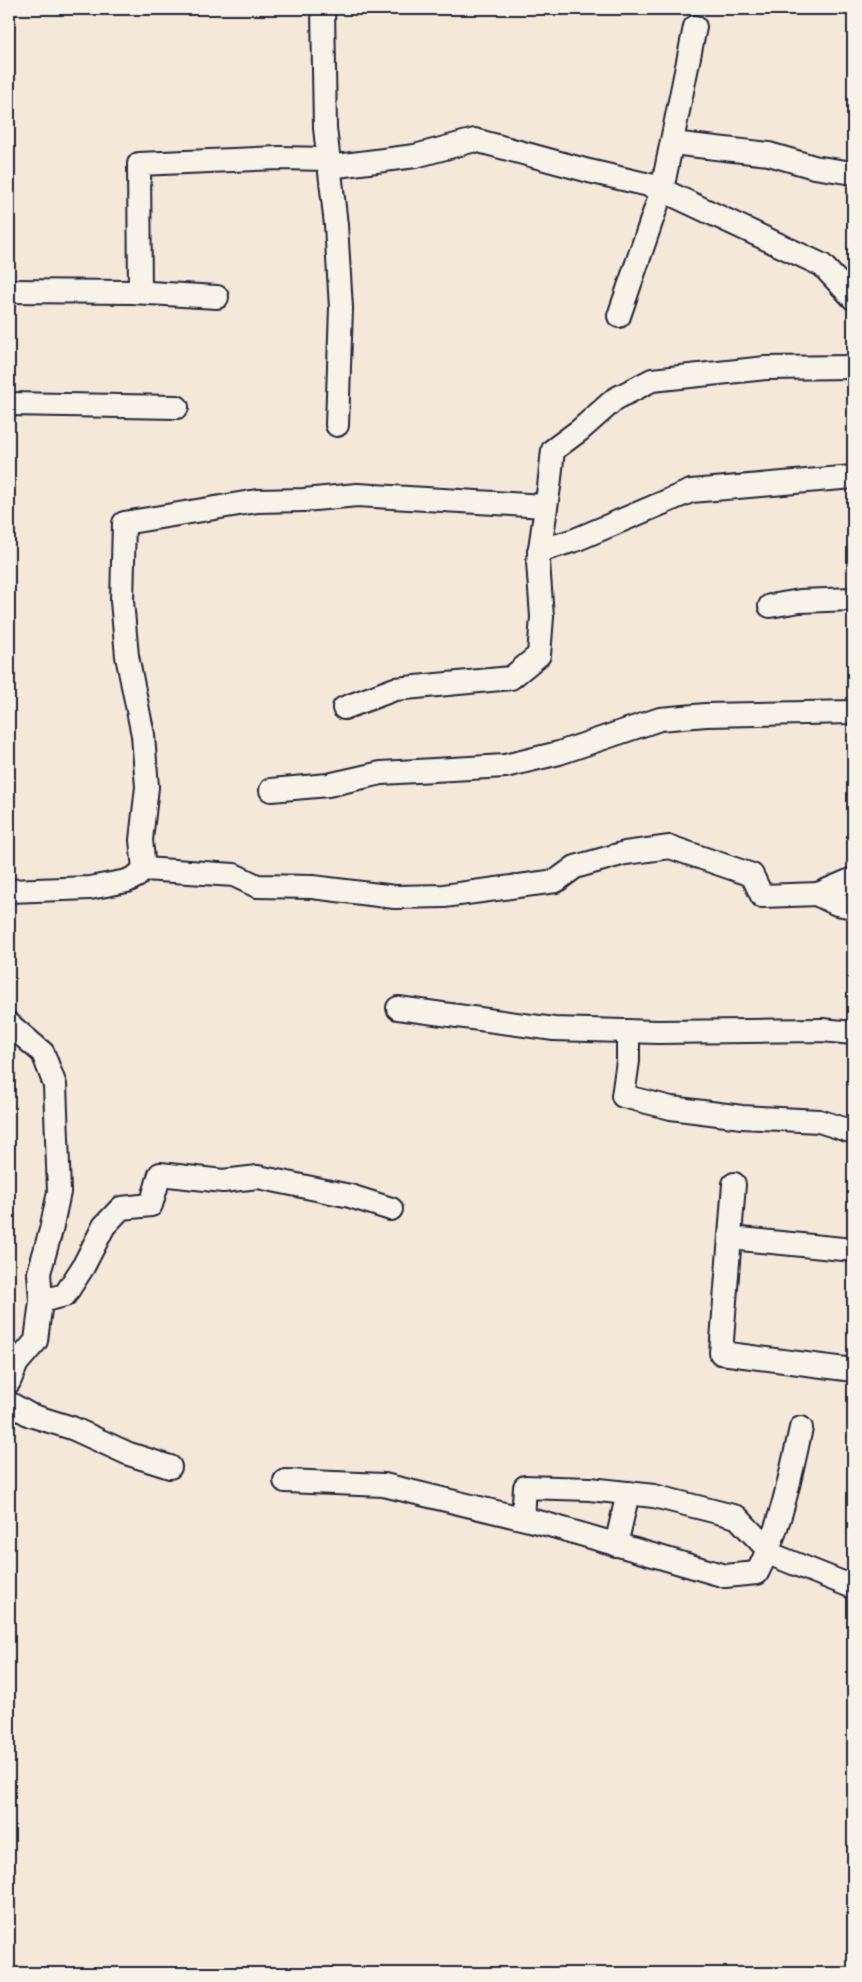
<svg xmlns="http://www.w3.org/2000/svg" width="862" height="1982" font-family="'Balsamiq Sans',sans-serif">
<rect width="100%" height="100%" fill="#f4e8d8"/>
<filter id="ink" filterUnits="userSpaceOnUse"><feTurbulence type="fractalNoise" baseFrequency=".02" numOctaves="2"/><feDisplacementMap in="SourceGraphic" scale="10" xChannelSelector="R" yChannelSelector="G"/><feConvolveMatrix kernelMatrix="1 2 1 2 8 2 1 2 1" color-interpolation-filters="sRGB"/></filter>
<g filter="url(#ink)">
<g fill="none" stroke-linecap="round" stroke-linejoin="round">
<g stroke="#22223b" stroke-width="26">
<g id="minor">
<path d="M323,9L325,128L336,225L341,308L337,425"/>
<path d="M672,143L769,154L814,167L853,173"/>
<path d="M329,167L415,156L475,140L589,171L662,188"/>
<path d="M662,190L822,265L853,298"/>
<path d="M9,291L132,292L217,297"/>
<path d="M140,292L139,164L280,158L328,159"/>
<path d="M619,316L662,190L695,27"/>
<path d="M9,404L177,407"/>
<path d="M539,551L575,540L691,491L853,477"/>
<path d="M770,606L800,601L853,599"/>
<path d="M344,708L395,689L511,678L539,655L542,617L538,562L549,487L553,450L580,430L615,399L652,380L766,368L853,367"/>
<path d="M271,790L328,785L381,773L505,766L559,753L660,719L706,715L853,712"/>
<path d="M144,869L141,840L147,787L143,735L127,656L122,601L124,523L257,501L304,500L357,495L545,506"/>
<path d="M9,891L90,888L127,881L137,876L144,869L234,875L257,886L312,887L395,897L444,896L556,881L575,867L625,853L670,847L752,875L762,896L818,894L853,879"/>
<path d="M816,894L837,904L853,907"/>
<path d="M398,1008L554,1029L658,1032L822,1030L853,1033"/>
<path d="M9,1024L43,1053L55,1085L59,1192L51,1230L39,1273L41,1301L36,1341L17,1363L9,1382"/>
<path d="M628,1031V1061L623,1096L671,1108L742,1117L819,1121L853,1132"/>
<path d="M734,1184L721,1353L853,1370"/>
<path d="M730,1238L853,1250"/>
<path d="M41,1301L65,1295L83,1267L104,1226L121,1208L151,1205L160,1174L223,1181L258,1177L350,1196L391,1209"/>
<path d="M9,1403L30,1415L72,1428L129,1454L170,1467"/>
<path d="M285,1481L384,1485L546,1524L725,1576L757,1573C781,1527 790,1478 801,1428"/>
<path d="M523,1518L525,1487L590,1489L654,1496L737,1517L773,1555L853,1587"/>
<path d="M616,1545L628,1493"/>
</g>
</g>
<use href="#minor" stroke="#f7f3e8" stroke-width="22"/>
</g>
</g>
<rect width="862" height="1982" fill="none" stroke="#f7f3e8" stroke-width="30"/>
<rect x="15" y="15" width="832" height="1952" fill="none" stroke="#22223b" stroke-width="2" filter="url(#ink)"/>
</svg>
